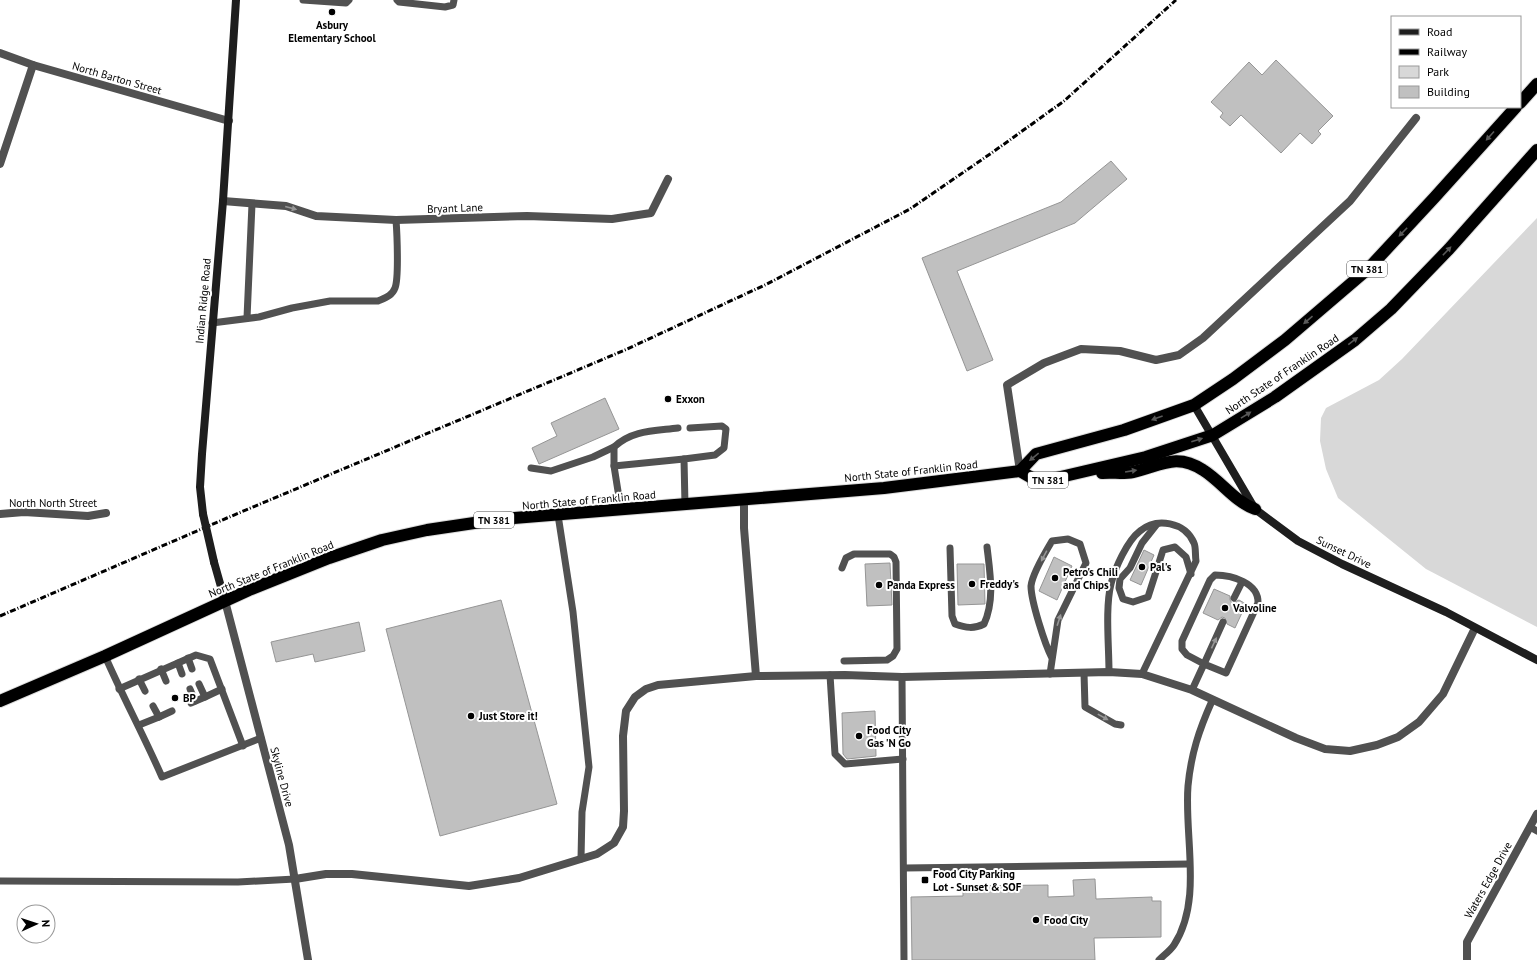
<svg xmlns="http://www.w3.org/2000/svg" width="1537" height="960" font-family="'PT Sans',sans-serif">
<rect width="100%" height="100%" fill="#fff"/>
<path fill="#d8d8d8" d="M1537,218V627L1426,569L1338,498L1326,469L1320,441L1321,418L1326,408L1379,380L1402,359Z"/>
<g fill="#c0c0c0" stroke="#959595">
<path d="M1276,60L1333,116L1318,131L1321,134L1312,144L1300,133L1281,153L1241,115L1230,126L1220,117L1223,113L1211,102L1249,62L1262,75Z"/>
<path d="M1111,161L1127,179L1075,223L957,271L993,360L967,371L922,258L1061,202Z"/>
<path d="M605,398L619,429L539,464L532,448L557,436L551,423Z"/>
<path d="M1144,550L1154,555L1141,585L1130,580Z"/>
<path d="M1054,557L1072,566L1057,600L1039,591Z"/>
<path d="M890,563L892,605L867,606L865,564Z"/>
<path d="M957,564H984L985,604L958,605Z"/>
<path d="M1214,589L1230,596V600L1232,603L1239,600L1246,604L1235,628L1227,624L1225,618L1222,617L1218,620L1203,613Z"/>
<path d="M501,600L557,804L440,836L386,629Z"/>
<path d="M359,622L365,651L315,662L313,654L276,662L271,642Z"/>
<path d="M875,711L876,756L847,759L843,754L842,713Z"/>
<path d="M1095,879L1096,899L1152,897V901H1161V937L1094,938L1095,960H912L911,897L963,896V886L1048,885V897L1074,896L1073,880Z"/>
</g>
<g fill="none" stroke-linecap="round" stroke-linejoin="round">
<g stroke="#dbdbdb" stroke-width="14">
<g id="highway">
<path d="M1520,103L1537,84"/>
<path d="M1020,471L1036,454L1124,430L1194,405L1233,379L1285,340L1368,269L1434,198L1516,107"/>
<path d="M1102,473C1112,472 1123,474 1133,472C1160,466 1176,452 1203,470C1222,482 1234,501 1255,509"/>
<path d="M0,701L105,656L249,590L329,558L382,540L427,530L501,519L884,488L1020,471L1039,482L1146,457L1213,435L1275,397L1355,340L1391,309L1449,249L1537,150"/>
</g>
</g>
<g stroke="#515151" stroke-width="7">
<path d="M303,0L346,3L349,0"/>
<path d="M397,0L399,2L445,7L453,5L454,0"/>
<path d="M247,318L252,204"/>
<path d="M212,323L259,317L292,308L330,301H378C385,298 392,296 395,288C399,278 397,233 396,220"/>
<path d="M614,466L684,459"/>
<path d="M531,468L551,471L593,457L614,447"/>
<path d="M685,505L684,459L715,455L724,448L726,429L722,426L690,428"/>
<path d="M621,510L614,466V447C632,430 654,431 678,428"/>
<path d="M558,515L573,612L589,767L582,812L581,859"/>
<path d="M1157,524L1142,543L1130,568L1120,579L1119,588L1123,599L1133,602L1148,597L1163,550L1175,547L1186,557L1191,574"/>
<path d="M950,548L952,616L955,624C966,628 974,629 984,624C995,600 990,573 987,547"/>
<path d="M842,568L846,558L854,554H890L894,557L896,562L897,649L893,656L887,660L844,661"/>
<path d="M1234,598L1242,582"/>
<path d="M105,656C123,697 144,736 162,777L261,738"/>
<path d="M188,658L192,669"/>
<path d="M178,663L182,674"/>
<path d="M161,669L166,681"/>
<path d="M1109,672C1109,646 1105,608 1111,584C1115,568 1127,541 1140,531C1157,517 1185,522 1194,543C1196,547 1195,555 1196,561L1142,674"/>
<path d="M1084,673L1085,707L1115,724L1121,725"/>
<path d="M1050,674L1058,620L1086,563L1080,544L1068,539L1052,541C1046,551 1032,575 1031,586C1031,601 1045,645 1052,658"/>
<path d="M830,675L835,754L845,764L903,759"/>
<path d="M902,677L904,960"/>
<path d="M139,679L145,691"/>
<path d="M119,689L196,655L210,659L243,746"/>
<path d="M190,689L195,701"/>
<path d="M1192,690L1204,664L1226,673L1258,603C1259,583 1232,575 1215,575L1210,580L1182,641V649L1187,655L1204,664L1223,622"/>
<path d="M205,697L222,689"/>
<path d="M191,703L205,697L199,684"/>
<path d="M153,706L159,717L172,711"/>
<path d="M139,725L159,717"/>
<path d="M1530,827L1537,831"/>
<path d="M905,868L1189,864"/>
<path d="M0,881L238,882L295,879"/>
<path d="M1159,960C1164,955 1170,951 1174,945C1203,900 1184,837 1188,786C1191,754 1199,730 1212,701"/>
</g>
<g stroke="#515151" stroke-width="8">
<path d="M0,53L33,65L229,121"/>
<path d="M0,164L33,65"/>
<path d="M223,201L286,206L316,216L396,220L527,216L612,219L651,213L668,179"/>
<path d="M1020,471L1007,385L1044,363L1081,349L1120,351L1156,360L1179,355L1203,338L1350,201L1416,118"/>
<path d="M744,500V528L756,676"/>
<path d="M0,514L24,512L88,516L106,513"/>
<path d="M225,601L289,845L308,960"/>
<path d="M295,879L326,874H352L469,886L519,878L597,854L614,843L623,827L624,811L623,736L626,711L635,697L646,689L658,685L756,676L845,675L902,677L1109,672L1142,674L1192,690L1296,738L1325,749L1350,751L1377,745L1398,737L1419,722L1443,694L1475,628"/>
<path d="M1467,960V942L1537,814"/>
</g>
<g stroke="#1e1e1e" stroke-width="8">
<path d="M1194,405L1255,509L1298,541L1342,564L1446,612L1537,660"/>
<path d="M203,514L200,487L202,454L223,201L236,0"/>
<path d="M214,562L225,601"/>
</g>
<use href="#highway" stroke="#000" stroke-width="12"/>
<path stroke="#000" stroke-width="3" stroke-dasharray="6 2 1 2" stroke-linecap="butt" d="M0,616L227,518L625,350L767,284L910,209L993,152L1064,101L1176,0"/>
<path stroke="#1e1e1e" stroke-width="8" d="M203,514L214,562"/>
</g>
<defs><path id="oneway-solid" d="M-6-.8H1V-3.2L6.5 0L1 3.2V.8H-6Z"/></defs>
<g fill="#595959">
<use href="#oneway-solid" transform="translate(1490 136) rotate(132)"/>
<use href="#oneway-solid" transform="translate(1403 232) rotate(134)"/>
<use href="#oneway-solid" transform="translate(1447 251) rotate(-46)"/>
<use href="#oneway-solid" transform="translate(1308 320) rotate(139)"/>
<use href="#oneway-solid" transform="translate(1353 341) rotate(-38)"/>
<use href="#oneway-solid" transform="translate(1246 415) rotate(-32)"/>
<use href="#oneway-solid" transform="translate(1157 418) rotate(160)"/>
<use href="#oneway-solid" transform="translate(1197 440) rotate(-18)"/>
<use href="#oneway-solid" transform="translate(1034 457) rotate(141)"/>
<use href="#oneway-solid" transform="translate(1131 471) rotate(-9)"/>
</g>
<g fill="#979797">
<use href="#oneway-solid" transform="translate(291 208) rotate(15)"/>
<use href="#oneway-solid" transform="translate(1044 556) rotate(118)"/>
<use href="#oneway-solid" transform="translate(1059 620) rotate(-72)"/>
<use href="#oneway-solid" transform="translate(1214 643) rotate(-65)"/>
<use href="#oneway-solid" transform="translate(1103 717) rotate(29)"/>
</g>
<g fill="#000" stroke="#fff" stroke-width="1.5">
<circle cx="332" cy="12" r="4"/>
<circle cx="668" cy="399" r="4"/>
<circle cx="1142" cy="567" r="4"/>
<circle cx="1055" cy="578" r="4"/>
<circle cx="972" cy="584" r="4"/>
<circle cx="879" cy="585" r="4"/>
<circle cx="1225" cy="608" r="4"/>
<circle cx="175" cy="698" r="4"/>
<circle cx="471" cy="716" r="4"/>
<circle cx="859" cy="736" r="4"/>
<rect x="921" y="876" width="8" height="8" rx="2"/>
<circle cx="1036" cy="920" r="4"/>
</g>
<g text-anchor="middle" dominant-baseline="central" stroke-width="4" stroke-linejoin="round" paint-order="stroke">
<g fill="#fff" stroke="#4c4c4c" stroke-width="1">
<rect x="1347" y="261" width="40" height="16" rx="3"/>
<rect x="1028" y="472" width="40" height="16" rx="3"/>
<rect x="474" y="512" width="40" height="16" rx="3"/>
</g>
<g font-size="10" font-weight="bold" fill="#000">
<text x="1367" y="269">TN 381</text>
<text x="1048" y="480">TN 381</text>
<text x="494" y="520">TN 381</text>
</g>
<g font-size="11" font-weight="bold" fill="#000" stroke="#fff" text-anchor="start">
<text x="332" y="25" text-anchor="middle">Asbury<tspan x="332" dy="13">Elementary School</tspan></text>
<text x="676" y="399">Exxon</text>
<text x="1150" y="567">Pal's</text>
<text x="1063" y="572">Petro's Chili<tspan x="1063" dy="13">and Chips</tspan></text>
<text x="980" y="584">Freddy's</text>
<text x="887" y="585">Panda Express</text>
<text x="1233" y="608">Valvoline</text>
<text x="183" y="698">BP</text>
<text x="479" y="716">Just Store it!</text>
<text x="867" y="730">Food City<tspan x="867" dy="13">Gas 'N Go</tspan></text>
<text x="933" y="874">Food City Parking<tspan x="933" dy="13">Lot - Sunset &amp; SOF</tspan></text>
<text x="1044" y="920">Food City</text>
</g>
<g font-size="11" fill="#000" stroke="#fff">
<text transform="translate(117 78) rotate(16)">North Barton Street</text>
<text transform="translate(455 208) rotate(-2)">Bryant Lane</text>
<text transform="translate(203 301) rotate(-85)">Indian Ridge Road</text>
<text transform="translate(1282 374) rotate(-34)">North State of Franklin Road</text>
<text transform="translate(911 471) rotate(-6)">North State of Franklin Road</text>
<text transform="translate(589 500) rotate(-5)">North State of Franklin Road</text>
<text x="53" y="503">North North Street</text>
<text transform="translate(1344 552) rotate(26)">Sunset Drive</text>
<text transform="translate(271 569) rotate(-22)">North State of Franklin Road</text>
<text transform="translate(282 777) rotate(75)">Skyline Drive</text>
<text transform="translate(1488 880) rotate(-61)">Waters Edge Drive</text>
</g>
</g>
<rect x="1391" y="16" width="130" height="92" fill="#ffffff" stroke="#999999"/>
<rect x="1399" y="29" width="20" height="6" fill="#1e1e1e" stroke="#999999"/>
<text x="1427" y="36" font-size="12" fill="#000000">Road</text>
<rect x="1399" y="49" width="20" height="6" fill="#000000" stroke="#999999"/>
<text x="1427" y="56" font-size="12" fill="#000000">Railway</text>
<rect x="1399" y="66" width="20" height="12" fill="#d8d8d8" stroke="#999999"/>
<text x="1427" y="76" font-size="12" fill="#000000">Park</text>
<rect x="1399" y="86" width="20" height="12" fill="#c0c0c0" stroke="#999999"/>
<text x="1427" y="96" font-size="12" fill="#000000">Building</text>
<g transform="translate(36 924) rotate(87)"><circle r="19" fill="#ffffff" stroke="#999999"/>
<path d="M0-3L7 15L0 10L-7 15Z" fill="#000000"/>
<text y="-6" font-size="11" font-weight="bold" text-anchor="middle" fill="#000000">N</text>
</g>
</svg>
